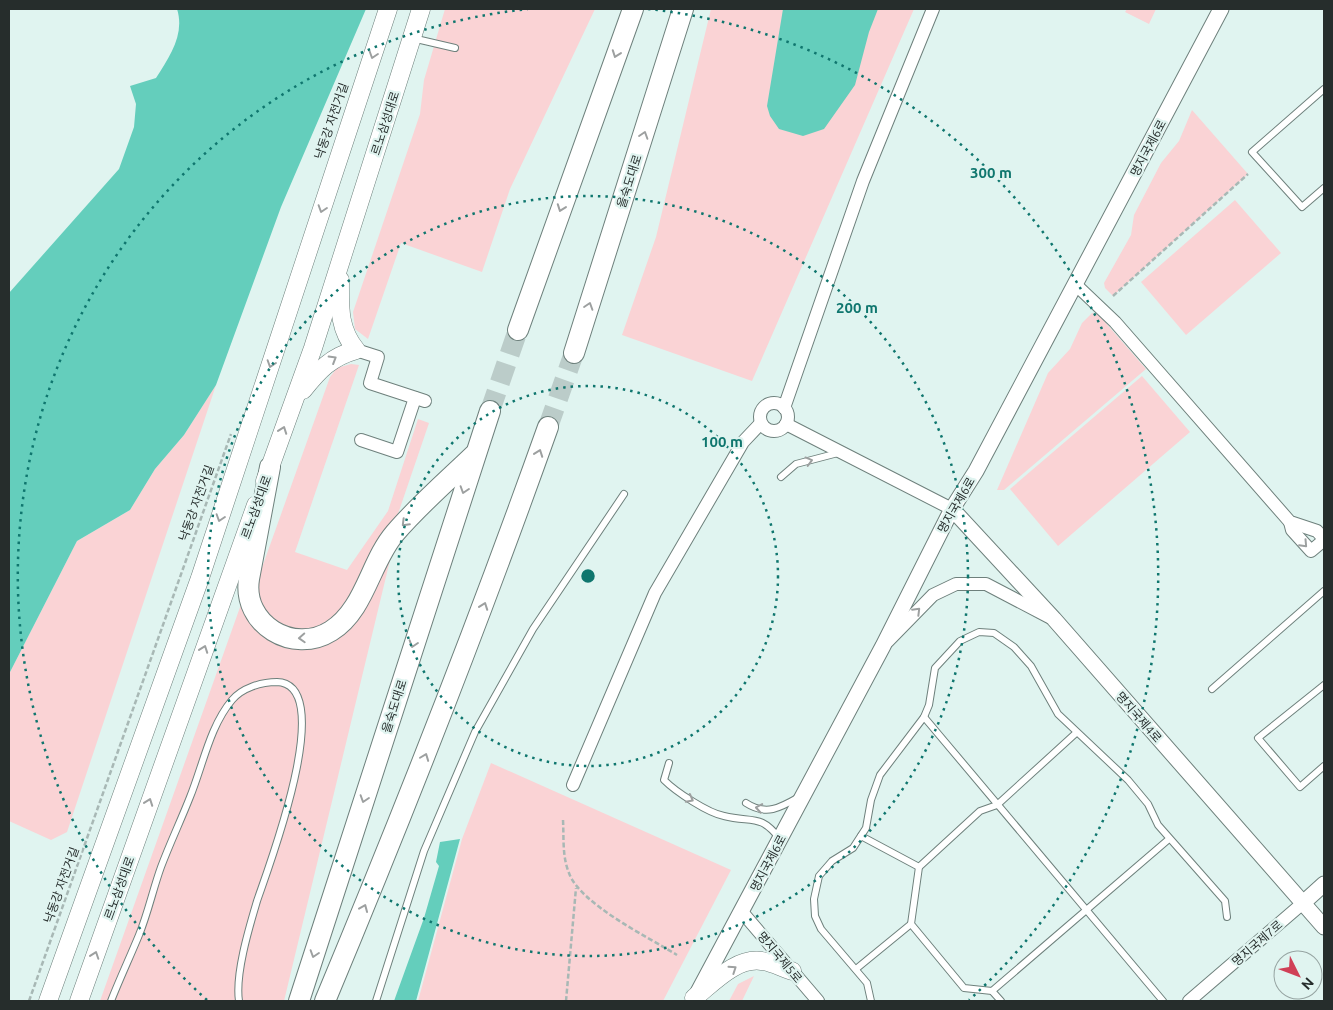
<svg xmlns="http://www.w3.org/2000/svg" width="1333" height="1010" font-family="Ubuntu,'Noto Sans KR',sans-serif">
<rect width="100%" height="100%" fill="#e0f4f0"/>
<g fill="#fad3d5">
<path d="M445,9H595L510,189L482,272L401,243L368,339L355,329L353,312L420,114L424,80Z"/>
<path d="M711,9H914L752,381L622,335L656,237Z"/>
<path d="M1127,9H1156L1149,24L1125,12Z"/>
<path d="M1192,110L1248,174L1113,296L1105,288L1104,283L1131,235L1134,215L1161,163L1179,141Z"/>
<path d="M1235,200L1281,253L1186,335L1141,282Z"/>
<path d="M1092,313L1098,314L1146,369L1004,490H997L1048,373L1070,349L1082,323Z"/>
<path d="M351,364L359,365L295,552L347,570L388,511L418,419L429,423L399,511L382,546L347,608L318,631L274,626L254,590L330,377L337,368Z"/>
<path d="M1142,376L1190,432L1058,546L1010,489Z"/>
<path d="M216,385L67,832L51,840L9,821V674L77,541L130,510L155,469L184,435Z"/>
<path d="M391,556L284,1001H100L244,596L247,607L313,643Z"/>
<path d="M491,763L731,870L663,1001H418L462,839Z"/>
<path d="M754,976L742,1001H729L738,984Z"/>
</g>
<g fill="#64cebc">
<path d="M177,9H366L281,207L216,385L184,435L155,469L130,510L77,541L9,674V293L119,169L134,127L136,104L130,86L156,78C170,56 185,34 177,9Z"/>
<path d="M783,9H878L869,32L855,85L824,129L803,136L779,129L770,116L767,106Z"/>
<path d="M460,839L416,1001H394L424,918L439,866L436,862L440,842Z"/>
</g>
<g fill="none" stroke-linecap="round" stroke-linejoin="round">
<g stroke="#bbccc9" stroke-width="20" stroke-dasharray="20 10" stroke-linecap="butt">
<path d="M490,411L518,330"/>
<path d="M548,427L574,353"/>
</g>
<g stroke="#6e807c" stroke-width="8">
<g id="service">
<path d="M412,38L455,48"/>
<path d="M1324,89L1252,152L1302,207L1324,188"/>
<path d="M781,477L796,464L838,453"/>
<path d="M1324,685L1258,738L1300,787L1324,766"/>
<path d="M1212,689L1324,591"/>
<path d="M924,717L1163,1001"/>
<path d="M669,763L664,780C676,792 708,813 724,816C752,823 760,813 780,839"/>
<path d="M746,803C766,816 780,808 799,797"/>
<path d="M861,836L919,867"/>
<path d="M856,969L911,924"/>
<path d="M992,991L1169,839"/>
<path d="M111,1001C120,978 130,957 139,935C148,913 153,889 161,867C170,843 181,820 190,797C203,765 210,726 232,700C242,688 261,682 277,682C339,684 267,871 257,901C249,928 235,974 239,1001"/>
<path d="M376,1001L424,851L475,732L533,629L624,494"/>
<path d="M871,1001L867,983L821,929L815,916L814,899L819,876L832,861L853,848L866,828L871,800L880,775L924,717L929,705L935,668L960,641L979,632L994,633L1014,647L1031,666L1058,714L1128,780L1148,804L1158,825L1225,901L1227,917"/>
<path d="M1001,1001L992,991L964,988L911,924L919,867L980,811L997,805L1076,733"/>
</g>
</g>
<g stroke="#6e807c" stroke-width="14">
<g id="minor">
<path d="M1075,284L1115,322L1290,522L1317,531L1324,539"/>
<path d="M356,350L378,357L370,383L425,401"/>
<circle cx="774" cy="417" r="14"/>
<path d="M784,408L863,181L933,9"/>
<path d="M786,424L952,509"/>
<path d="M361,440L397,452L415,398"/>
<path d="M1290,522L1292,530L1311,551L1324,540"/>
<path d="M888,641L933,595L956,584H986L1049,617"/>
<path d="M573,785L655,593L743,442L761,423"/>
<path d="M742,912L818,1001"/>
<path d="M1189,1001L1303,903"/>
</g>
</g>
<g stroke="#6e807c" stroke-width="17">
<g id="tertiary">
<path d="M952,509L1054,619L1324,927"/>
<path d="M1303,903L1324,884"/>
<path d="M697,994L883,646L952,509L976,471L1221,9"/>
</g>
</g>
<g stroke="#6e807c" stroke-width="19">
<g id="secondary">
<path d="M303,390C319,370 331,357 356,350C338,328 340,306 340,280"/>
<path d="M265,481L313,348L421,9"/>
<path d="M694,998C713,983 736,957 762,961C772,962 782,968 792,971"/>
<path d="M48,1001L200,578L388,9"/>
<path d="M79,1001L256,505"/>
</g>
</g>
<g stroke="#6e807c" stroke-width="22">
<g id="trunk">
<path d="M518,330L633,9"/>
<path d="M574,353L683,9"/>
<path d="M270,467L249,579C242,624 293,655 331,631C365,610 370,562 395,533C419,505 448,480 474,455"/>
<path d="M299,1001L490,411"/>
<path d="M325,1001C404,812 479,621 548,427"/>
</g>
</g>
<g stroke="#a8b8b5" stroke-width="2.5" stroke-dasharray="5 2.5" stroke-linecap="butt">
<path d="M1113,296L1248,174"/>
<path d="M563,820C564,838 562,856 569,873C580,904 648,937 677,955"/>
<path d="M29,1001L231,434"/>
<path d="M566,1001L576,888"/>
</g>
<use href="#service" stroke="#fff" stroke-width="6"/>
<use href="#minor" stroke="#fff" stroke-width="12"/>
<use href="#tertiary" stroke="#fff" stroke-width="15"/>
<use href="#secondary" stroke="#fff" stroke-width="18"/>
<use href="#trunk" stroke="#fff" stroke-width="20"/>
</g>
<defs><path id="oneway-chevron" d="M-2-3.5L2.5 0L-2 3.5" fill="none" stroke-width="1.6" stroke-linecap="round" stroke-linejoin="round" transform="scale(1.25)"/></defs>
<g stroke="#9da0a0">
<use href="#oneway-chevron" transform="translate(616 54) rotate(110)"/>
<use href="#oneway-chevron" transform="translate(373 55) rotate(108)"/>
<use href="#oneway-chevron" transform="translate(644 135) rotate(-72)"/>
<use href="#oneway-chevron" transform="translate(561 208) rotate(110)"/>
<use href="#oneway-chevron" transform="translate(322 209) rotate(108)"/>
<use href="#oneway-chevron" transform="translate(589 306) rotate(-72)"/>
<use href="#oneway-chevron" transform="translate(333 359) rotate(-31)"/>
<use href="#oneway-chevron" transform="translate(271 364) rotate(108)"/>
<use href="#oneway-chevron" transform="translate(283 430) rotate(-70)"/>
<use href="#oneway-chevron" transform="translate(539 453) rotate(-70)"/>
<use href="#oneway-chevron" transform="translate(809 461) rotate(-15)"/>
<use href="#oneway-chevron" transform="translate(464 490) rotate(108)"/>
<use href="#oneway-chevron" transform="translate(220 518) rotate(108)"/>
<use href="#oneway-chevron" transform="translate(405 523) rotate(135)"/>
<use href="#oneway-chevron" transform="translate(1304 544) rotate(47)"/>
<use href="#oneway-chevron" transform="translate(484 606) rotate(-70)"/>
<use href="#oneway-chevron" transform="translate(917 611) rotate(-45)"/>
<use href="#oneway-chevron" transform="translate(302 638) rotate(177)"/>
<use href="#oneway-chevron" transform="translate(413 644) rotate(108)"/>
<use href="#oneway-chevron" transform="translate(204 649) rotate(-70)"/>
<use href="#oneway-chevron" transform="translate(425 757) rotate(-69)"/>
<use href="#oneway-chevron" transform="translate(364 799) rotate(108)"/>
<use href="#oneway-chevron" transform="translate(690 799) rotate(28)"/>
<use href="#oneway-chevron" transform="translate(149 802) rotate(-70)"/>
<use href="#oneway-chevron" transform="translate(759 808) rotate(-170)"/>
<use href="#oneway-chevron" transform="translate(364 908) rotate(-67)"/>
<use href="#oneway-chevron" transform="translate(314 954) rotate(108)"/>
<use href="#oneway-chevron" transform="translate(95 955) rotate(-71)"/>
<use href="#oneway-chevron" transform="translate(733 969) rotate(-34)"/>
</g>
<g fill="none" stroke="#0f766e" stroke-width="2.5" stroke-dasharray="2.5 5">
<circle cx="588" cy="576" r="190"/>
<circle cx="588" cy="576" r="380"/>
<path d="M207 1000A570 570 0 0 1 528 9M648 9A570 570 0 0 1 969 1000"/>
</g>
<g text-anchor="middle" dominant-baseline="central" stroke-width="4.5" stroke-linejoin="round" paint-order="stroke">
<g font-size="12" fill="#262d2c" stroke="#e0f4f0">
<text transform="translate(331 121) rotate(-71)">낙동강 자전거길</text>
<text transform="translate(385 123) rotate(-72)">르노삼성대로</text>
<text transform="translate(1148 148) rotate(-62)">명지국제6로</text>
<text transform="translate(629 181) rotate(-72)">을숙도대로</text>
<text transform="translate(196 503) rotate(-70)">낙동강 자전거길</text>
<text transform="translate(956 505) rotate(-60)">명지국제6로</text>
<text transform="translate(256 507) rotate(-70)">르노삼성대로</text>
<text transform="translate(394 706) rotate(-72)">을숙도대로</text>
<text transform="translate(1139 717) rotate(49)">명지국제4로</text>
<text transform="translate(768 863) rotate(-62)">명지국제6로</text>
<text transform="translate(61 885) rotate(-70)">낙동강 자전거길</text>
<text transform="translate(119 888) rotate(-70)">르노삼성대로</text>
<text transform="translate(1257 943) rotate(-41)">명지국제7로</text>
<text transform="translate(780 957) rotate(50)">명지국제5로</text>
</g>
</g>
<circle cx="588" cy="576" r="8" fill="#0f766e" stroke="#e0f4f0" stroke-width="2.5"/>
<g font-size="15" text-anchor="middle" font-weight="bold" fill="#0f766e" stroke="#e0f4f0" stroke-width="4.5" stroke-linejoin="round" paint-order="stroke">
<text x="991" y="178">300 m</text>
<text x="857" y="313">200 m</text>
<text x="722" y="447">100 m</text>
</g>
<rect width="1333" height="1010" fill="none" stroke="#262d2c" stroke-width="20"/>
<g transform="translate(1298 975) rotate(132)"><circle r="24" fill="#e0f4f0" stroke="#96a4a2"/>
<path d="M0-4L9 19L0 12L-9 19Z" fill="#d04057"/>
<text y="-8" font-size="14" font-weight="bold" text-anchor="middle" fill="#262d2c">N</text>
</g>
</svg>
